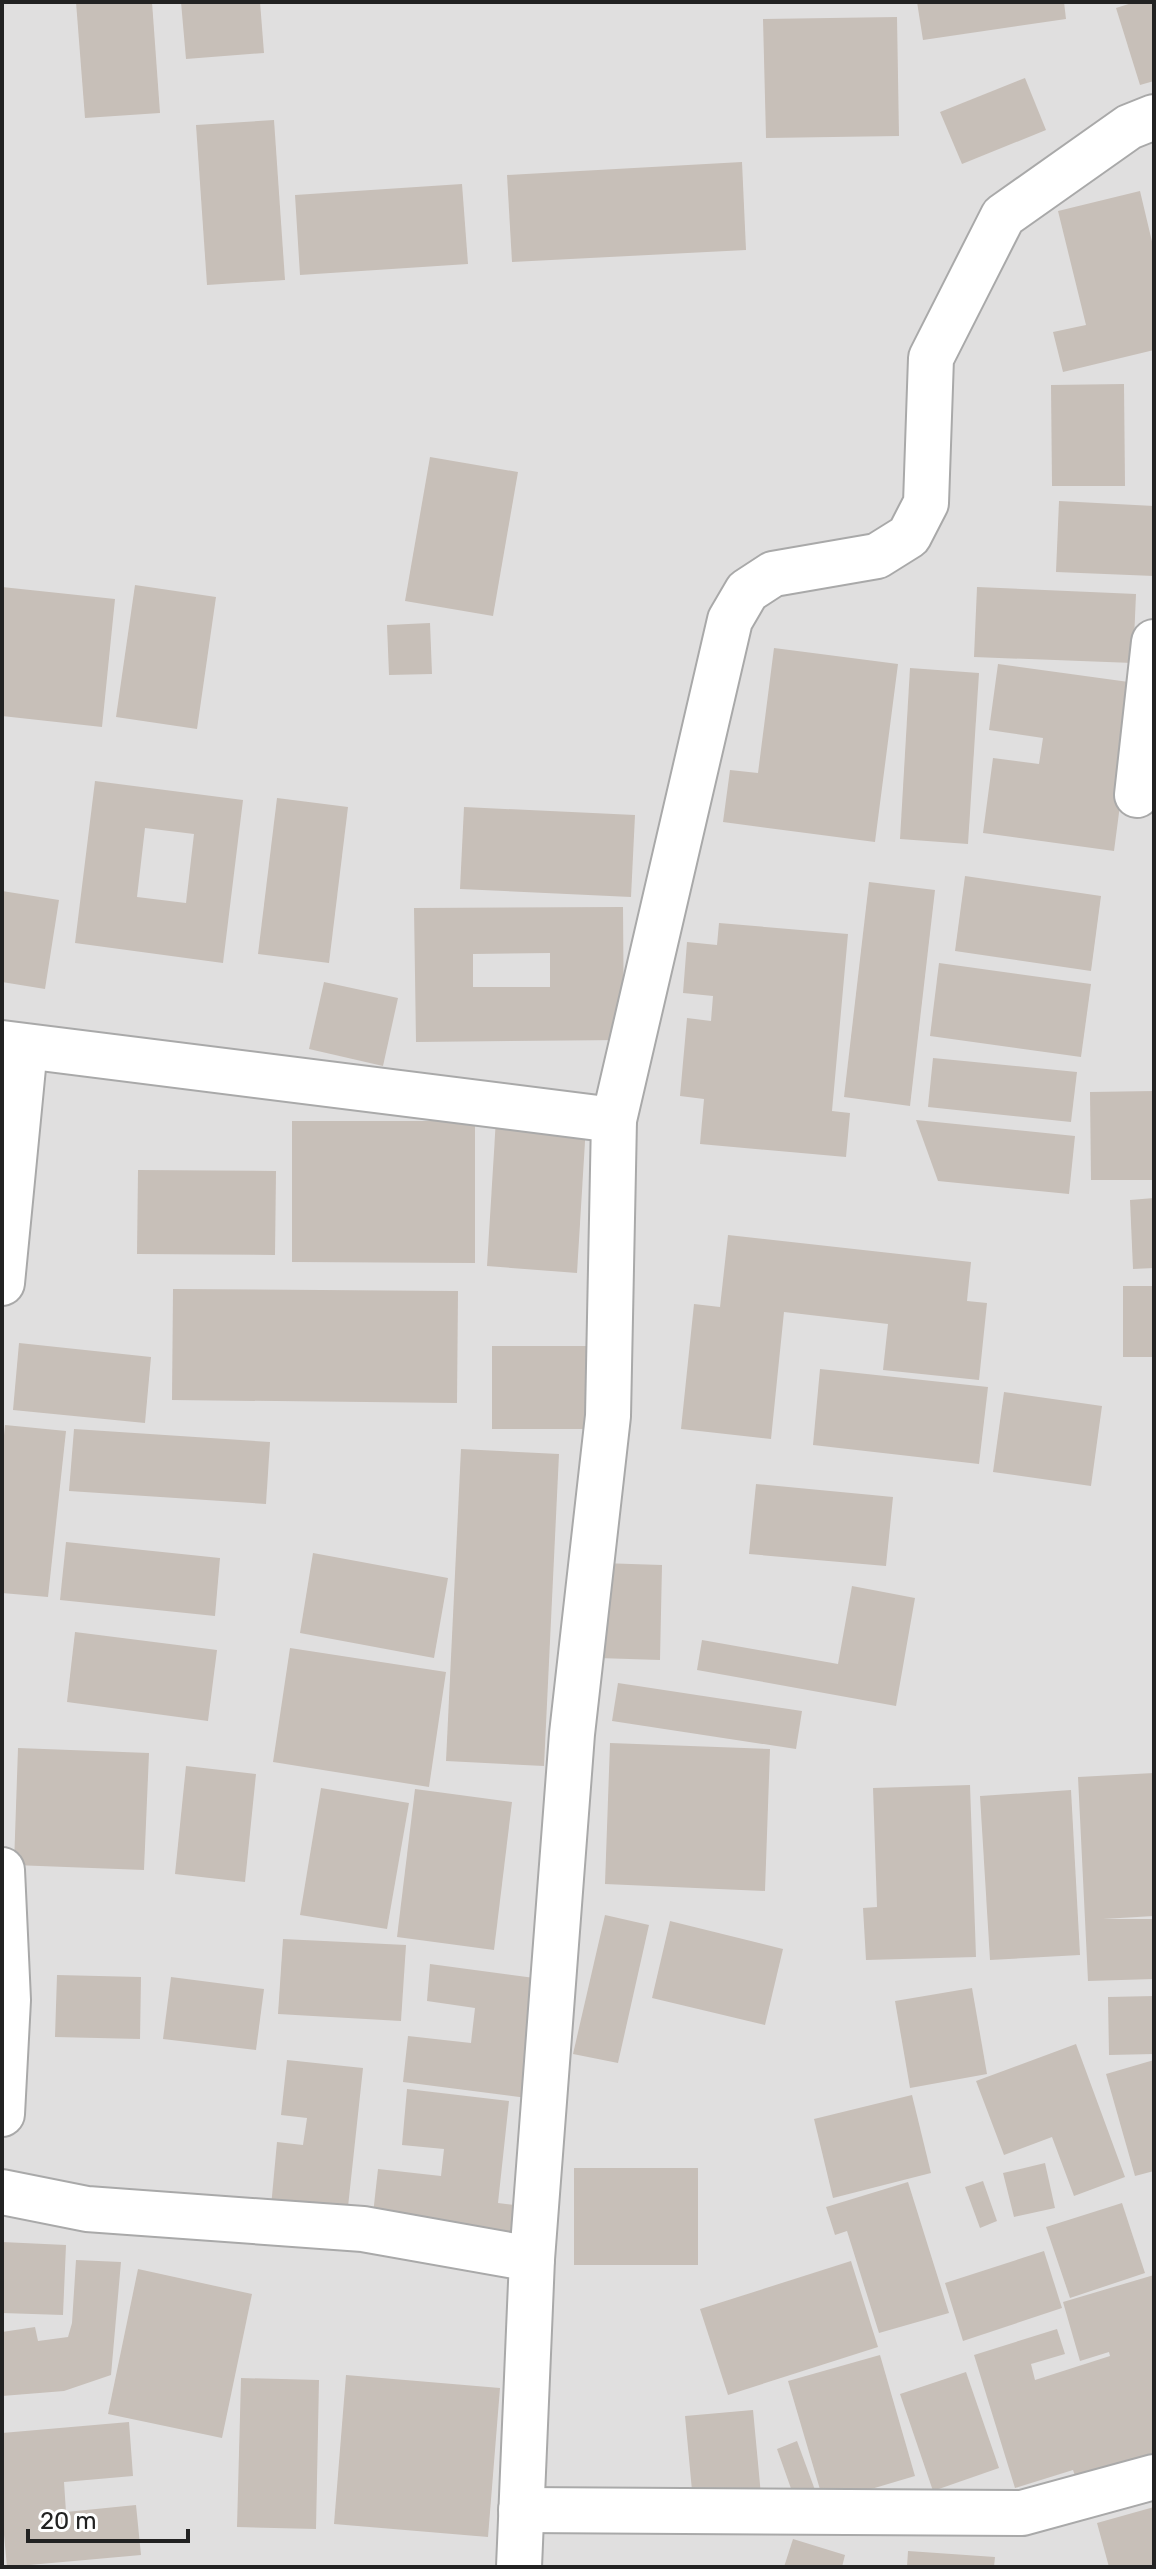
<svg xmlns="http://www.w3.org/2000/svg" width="1156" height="2569" font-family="Rubik,sans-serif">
<rect width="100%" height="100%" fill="#f2efe9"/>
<rect fill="#e0dfdf" x="2" y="2" width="1152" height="2565"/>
<g fill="#c7bfb8" fill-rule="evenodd">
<path d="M76,2H152L160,113L85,118Z"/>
<path d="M181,2H260L264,53L186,59Z"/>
<path d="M917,2H1064L1066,19L923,40Z"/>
<path d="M1135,2H1154V81L1140,85L1116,8Z"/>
<path d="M897,17L899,136L766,138L763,19Z"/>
<path d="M1025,78L1046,130L962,164L940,112Z"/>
<path d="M274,120L285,280L207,285L196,125Z"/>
<path d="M742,162L746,250L512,262L507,175Z"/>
<path d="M462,184L468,264L300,275L295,195Z"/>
<path d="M1140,191L1154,250V350L1063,372L1053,332L1086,325L1058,211Z"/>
<path d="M1124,384L1125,486H1052L1051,385Z"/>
<path d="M430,457L518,472L493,616L405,601Z"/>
<path d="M1059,501L1154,506V576L1056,572Z"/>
<path d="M135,585L216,597L197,729L116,717Z"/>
<path d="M2,587L115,599L102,727L2,716Z"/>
<path d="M977,587L1136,594L1133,663L974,657Z"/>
<path d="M430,623L432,674L389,675L387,625Z"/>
<path d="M774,648L898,664L875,842L723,822L730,770L758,773Z"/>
<path d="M998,664L1136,683L1114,851L983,833L993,758L1039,764L1043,738L989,730Z"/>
<path d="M910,668L979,673L968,844L900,839Z"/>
<path d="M95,781L243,800L223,963L75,943ZM145,828L194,834L186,903L137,897Z"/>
<path d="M277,798L348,807L329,963L258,954Z"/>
<path d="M464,807L635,815L631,897L460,889Z"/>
<path d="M965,876L1101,896L1091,971L955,951Z"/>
<path d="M869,882L935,890L910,1106L844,1097Z"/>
<path d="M2,891L59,900L45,989L2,982Z"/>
<path d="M623,907L624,1040L416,1042L414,908ZM550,953V987H473V954Z"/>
<path d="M719,923L848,934L832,1111L850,1113L846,1157L700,1144L704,1099L680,1096L687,1018L711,1021L713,996L683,993L687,942L717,945Z"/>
<path d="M939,963L1091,984L1081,1057L930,1036Z"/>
<path d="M324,982L398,998L383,1066L309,1049Z"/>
<path d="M933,1058L1077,1072L1071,1122L928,1107Z"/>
<path d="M1154,1091V1180H1091L1090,1092Z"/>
<path d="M496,1119L586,1125L577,1273L487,1266Z"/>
<path d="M916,1120L1075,1136L1069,1194L938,1181Z"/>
<path d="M292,1121H475V1263L292,1262Z"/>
<path d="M138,1170L276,1171L275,1255L137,1254Z"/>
<path d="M1154,1198V1268L1133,1269L1130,1200Z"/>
<path d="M728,1235L971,1262L967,1301L987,1303L979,1380L883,1370L888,1324L784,1312L771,1439L681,1429L694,1304L720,1307Z"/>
<rect x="1123" y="1286" width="31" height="71"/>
<path d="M173,1289L458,1291L457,1403L172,1400Z"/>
<path d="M19,1343L151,1357L145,1423L13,1410Z"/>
<rect x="492" y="1346" width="102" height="83"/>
<path d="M820,1369L988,1387L979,1464L813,1445Z"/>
<path d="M1004,1392L1102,1406L1091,1486L993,1472Z"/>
<path d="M5,1425L66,1431L48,1597L2,1593V1456Z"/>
<path d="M74,1429L270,1442L266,1504L69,1491Z"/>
<path d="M461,1449L559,1454L544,1766L446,1761Z"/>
<path d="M756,1484L893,1497L886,1566L749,1554Z"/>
<path d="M66,1542L220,1558L215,1616L60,1600Z"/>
<path d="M313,1553L448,1578L434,1658L300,1633Z"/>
<path d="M601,1563L662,1565L660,1660L598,1658Z"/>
<path d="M852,1586L915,1598L896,1706L697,1670L702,1640L838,1664Z"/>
<path d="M75,1632L217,1650L208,1721L67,1702Z"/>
<path d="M290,1648L446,1672L429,1787L273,1762Z"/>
<path d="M618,1683L802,1711L796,1749L612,1721Z"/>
<path d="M610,1743L770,1749L765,1891L605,1884Z"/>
<path d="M18,1748L149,1753L144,1870L14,1865Z"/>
<path d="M186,1766L256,1774L245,1882L175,1874Z"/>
<path d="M1154,1773V1916L1103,1919H1154V1979L1088,1981L1078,1777Z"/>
<path d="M970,1785L976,1957L866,1960L863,1908L877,1907L873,1788Z"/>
<path d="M321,1788L409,1803L387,1929L300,1915Z"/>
<path d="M415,1789L512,1802L494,1950L397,1937Z"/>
<path d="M1071,1790L1080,1955L990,1960L980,1796Z"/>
<path d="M605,1915L649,1925L618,2063L573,2054Z"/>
<path d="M670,1921L783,1949L765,2025L652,1998Z"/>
<path d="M283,1939L406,1945L401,2021L278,2014Z"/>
<path d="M430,1964L542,1979L527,2098L403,2082L408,2036L471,2043L475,2008L427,2001Z"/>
<path d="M57,1975L141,1977L140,2039L55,2037Z"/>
<path d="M171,1977L264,1989L256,2050L163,2039Z"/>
<path d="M972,1988L987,2074L910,2088L895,2001Z"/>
<path d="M1154,1996V2054L1109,2055L1108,1997Z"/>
<path d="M1076,2044L1125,2177L1074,2196L1052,2137L1004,2155L976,2081Z"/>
<path d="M287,2060L363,2068L347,2216L271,2207L277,2142L303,2145L307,2118L281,2115Z"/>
<path d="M1154,2060V2171L1135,2176L1106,2074Z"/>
<path d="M407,2089L509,2101L498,2203L515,2205L512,2238L372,2223L378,2169L441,2176L444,2149L402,2145Z"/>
<path d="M912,2095L931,2173L833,2198L814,2119Z"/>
<path d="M1045,2163L1055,2208L1014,2217L1003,2173Z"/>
<rect x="574" y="2168" width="124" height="97"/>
<path d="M983,2181L997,2221L980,2228L965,2187Z"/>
<path d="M908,2182L949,2313L879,2333L847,2231L835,2235L826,2207Z"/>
<path d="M1122,2203L1145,2273L1070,2298L1046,2227Z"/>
<path d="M2,2242L66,2245L63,2315L2,2313Z"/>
<path d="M1044,2251L1062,2308L963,2341L945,2283Z"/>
<path d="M76,2260L121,2262L111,2375L64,2391L2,2396V2332L35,2327L38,2341L68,2337L72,2323Z"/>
<path d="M851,2261L878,2347L728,2395L700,2309Z"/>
<path d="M138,2269L252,2294L222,2438L108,2414Z"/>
<path d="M1154,2275V2464L1079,2487L1073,2470L1015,2488L974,2355L1057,2329L1065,2354L1031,2364L1035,2380L1110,2356L1109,2352L1080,2361L1063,2302Z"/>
<path d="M880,2355L915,2476L824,2503L788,2381Z"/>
<path d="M966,2372L999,2468L933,2491L900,2394Z"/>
<path d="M346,2375L500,2388L488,2537L334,2524Z"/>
<path d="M241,2378L319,2380L316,2529L237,2527Z"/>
<path d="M753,2410L761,2495L693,2501L685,2416Z"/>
<path d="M129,2422L133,2476L64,2482L66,2512L136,2505L141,2555L7,2567L2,2513V2433Z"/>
<path d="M797,2441L815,2490L794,2497L777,2449Z"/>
<path d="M1154,2507V2567H1109L1097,2523Z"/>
<path d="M793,2539L845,2555L842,2567H784Z"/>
<path d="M908,2551L995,2557L994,2567H907Z"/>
</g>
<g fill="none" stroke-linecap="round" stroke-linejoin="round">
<g stroke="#a9a9a9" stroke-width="48">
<g id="minor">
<path d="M1137,795L1154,642"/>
<path d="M2,1043L614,1120"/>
<path d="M2,1283L25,1047"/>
<path d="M2,1870L8,2000L2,2114"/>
<path d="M2,2192L87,2209L363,2229L532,2259"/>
<path d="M521,2510L1022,2513L1154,2477"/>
<path d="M519,2567L532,2259L572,1734L608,1416L614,1120L730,620L747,591L773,574L877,556L909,536L926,503L931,358L1003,216L1129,127L1154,117"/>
</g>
</g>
<use href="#minor" stroke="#fff" stroke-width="44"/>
</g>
<rect width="1156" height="2569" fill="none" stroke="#222222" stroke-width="8"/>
<path d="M28 2529v12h160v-12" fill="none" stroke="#222222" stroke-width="4"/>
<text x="40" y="2529" font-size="24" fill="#222222" stroke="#ffffff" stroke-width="6" paint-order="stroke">20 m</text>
</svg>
